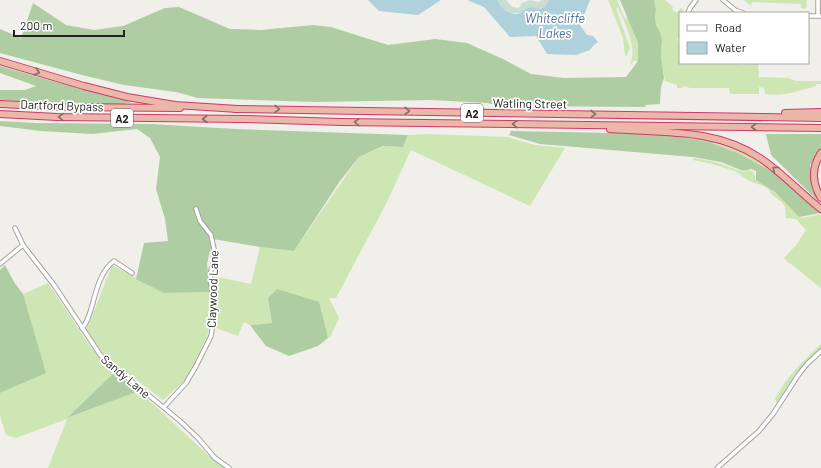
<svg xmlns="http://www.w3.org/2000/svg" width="821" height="468" font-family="Barlow,sans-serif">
<rect width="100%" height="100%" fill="#f1efea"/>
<g fill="#cde6b4">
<path d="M608,0H617L625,19L628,18L638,43V61L637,62L635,60L629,66C639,52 625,21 617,7L616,8L630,48L626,57L625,56L623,38Z"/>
<path d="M654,0H665L673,7L672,9L676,13L681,8L683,10L682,13H680V38L677,39L680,47V63H726L744,65V63H758L759,78L762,77L788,78L796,81H821V84H816V86C799,91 782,97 765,94L764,88L759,87V94H730L729,88H690L684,86L682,88H677V85L665,81L661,56L662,39L659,30L656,25L655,17L656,9Z"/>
<path d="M744,0H807L806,9L801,8V4L752,2L751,6Z"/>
<path d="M426,134L508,137L535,145L565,148L530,206L411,150L386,204L336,298H329L339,318L330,338L268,298L272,323L250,325L244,322L238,336L216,328L213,276L251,284L260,247L294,251L359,157L385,146L403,147L408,135Z"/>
<path d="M671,135L712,139L752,155L778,175L733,151L709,142Z"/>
<path d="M693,158L715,162L743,172L748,170L754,172L755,179L775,192L799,217L802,218L821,214V288L787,261L784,258L797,244L806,230L796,219L786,218L785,207L782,202L772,195L768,189L761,185L749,181L735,171L712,164L693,160Z"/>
<path d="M112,265L164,293L210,292V315L208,334L195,363L183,382L163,400L103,354L86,329L91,319Z"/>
<path d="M48,283L92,349L115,372L68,418L139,391L208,455L225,468H48L67,419L16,438L6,435L0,416V393L45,373L23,294Z"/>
<path d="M821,344V349L805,365L777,404L775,399C785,378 804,360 821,344Z"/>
</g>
<g fill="#afcda2">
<path d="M620,0H654L656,9L655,17L656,25L659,30L662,39L661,56L664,78L661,87L660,104L646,105L645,107L501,106L487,103L431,100L316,102L198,98L176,92L124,85L82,75L0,53V29L21,38L33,3L66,25L94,30L123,26L165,8L179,7L230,29L261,30L313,25L331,27L388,45L435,39L467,43L503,59L531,74L564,78L626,77L638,61V43Z"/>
<path d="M0,66L52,81L132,102L124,104H75L0,100V90H25L36,86L0,73Z"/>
<path d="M0,121L36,123L151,124L236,129L408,135L403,147L383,146L359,157L340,181L294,251L260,247L213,239L207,264L210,292L164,293L136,279L144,243L168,241L165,219L156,189L160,157L150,138L137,129L92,134L41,131L0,126Z"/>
<path d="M511,131L663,134L709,142L738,153L778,175L821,213L799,217L775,192L756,180V171L751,169L743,171L721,162L693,157L540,144L509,135Z"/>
<path d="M766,134H821V148L810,165L812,188L819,202L771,155Z"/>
<path d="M5,265L14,282L23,294L46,373L0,393V270Z"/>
<path d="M277,289L319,302L328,338L318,346L289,356L266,346L250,325L272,323L268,298Z"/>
<path d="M115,372L139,391L67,418Z"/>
</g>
<path fill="#c8ded4" d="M498,0H506L512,7L518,8V9L522,3L530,0L538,2L542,0H549C542,13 540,6 530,9C526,10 522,13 518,13C509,15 500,8 498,0Z"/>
<g fill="#aed1db">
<path d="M368,0H441L418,15L379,11Z"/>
<path d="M467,0H498C500,8 508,14 517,14C521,13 524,10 528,8C537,5 541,15 549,0H590L585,13L577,21L587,35L593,36L598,42L593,46L590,50L576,55L547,54L536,36L510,37L484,7Z"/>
</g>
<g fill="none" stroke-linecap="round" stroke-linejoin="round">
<g stroke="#a3a3a3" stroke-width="5.5">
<g id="minor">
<path d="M723,0L735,10L743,13"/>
<path d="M688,13L690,8L696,0"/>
<path d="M808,16H821"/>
<path d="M818,16V0"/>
<path d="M15,228L23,245L54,285L101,356L180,421L198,438L215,458L229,468"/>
<path d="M0,264L23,245"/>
<path d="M82,328C88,322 89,315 92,306C96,291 101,270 114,261L132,273"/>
<path d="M164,407L186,383L196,366L211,336L213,323V303L210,274L213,264L214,249L211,235L200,221L196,209"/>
<path d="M717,468L759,431L773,414L799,374L807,364L821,351"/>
</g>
</g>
<g stroke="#ce386b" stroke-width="8">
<g id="trunk">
<path d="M0,61L84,86L127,97L175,105L238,109"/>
<path d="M0,104L62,107L180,108"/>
<path d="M235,109L821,118"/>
<path d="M785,113L821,112"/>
<path d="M0,114L57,117L244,119L341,122L821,128"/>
<path d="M610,129C661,133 715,128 760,158C783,173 800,193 821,209"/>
<path d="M821,153C811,168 812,183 821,198"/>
</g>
</g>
<use href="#minor" stroke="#fff" stroke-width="3.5"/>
<use href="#trunk" stroke="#ebb7a8" stroke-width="6"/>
</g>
<defs><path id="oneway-chevron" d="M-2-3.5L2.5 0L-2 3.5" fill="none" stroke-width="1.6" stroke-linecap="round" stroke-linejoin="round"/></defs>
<g stroke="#866c65">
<use href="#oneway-chevron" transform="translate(37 72) rotate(17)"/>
<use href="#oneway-chevron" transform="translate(277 109) rotate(1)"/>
<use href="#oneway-chevron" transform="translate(407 111) rotate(1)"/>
<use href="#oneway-chevron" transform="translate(593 114) rotate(1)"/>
<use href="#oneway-chevron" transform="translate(61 117) rotate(-178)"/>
<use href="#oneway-chevron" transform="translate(205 119) rotate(-180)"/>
<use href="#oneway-chevron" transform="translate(357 122) rotate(-179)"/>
<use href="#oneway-chevron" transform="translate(515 124) rotate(-179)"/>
<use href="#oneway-chevron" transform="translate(754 127) rotate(-180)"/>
<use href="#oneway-chevron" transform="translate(775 169) rotate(-141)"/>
</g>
<g text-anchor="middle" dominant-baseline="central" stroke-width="3.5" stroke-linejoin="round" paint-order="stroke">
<g fill="#fff" stroke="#646464" stroke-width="1">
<rect x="461" y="104" width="22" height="18" rx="3"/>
<rect x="111" y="109" width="22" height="18" rx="3"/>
</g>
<g font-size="11" font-weight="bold" fill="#222">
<text x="472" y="113">A2</text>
<text x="122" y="118">A2</text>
</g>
<g font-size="12" fill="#222" stroke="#fff">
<text transform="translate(530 103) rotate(1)">Watling Street</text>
<text transform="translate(62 105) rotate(2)">Dartford Bypass</text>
<text transform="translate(212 289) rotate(-88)">Claywood Lane</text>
<text transform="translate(126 376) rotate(40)">Sandy Lane</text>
</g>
<g font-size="13" font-style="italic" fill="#4e759c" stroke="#fff">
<text x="555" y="18">Whitecliffe<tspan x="555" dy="15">Lakes</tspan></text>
</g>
</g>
<rect x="679" y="12" width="130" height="52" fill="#ffffff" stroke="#a7a7a7"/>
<rect x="687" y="25" width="20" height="6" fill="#ffffff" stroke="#a7a7a7"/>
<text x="715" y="32" font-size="12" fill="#222222">Road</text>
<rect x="687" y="42" width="20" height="12" fill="#aed1db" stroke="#a7a7a7"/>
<text x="715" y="52" font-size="12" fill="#222222">Water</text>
<path d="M14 30v6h110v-6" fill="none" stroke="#222222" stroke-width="2"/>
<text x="20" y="30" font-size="12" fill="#222222" stroke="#ffffff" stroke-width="3" paint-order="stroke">200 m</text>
</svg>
